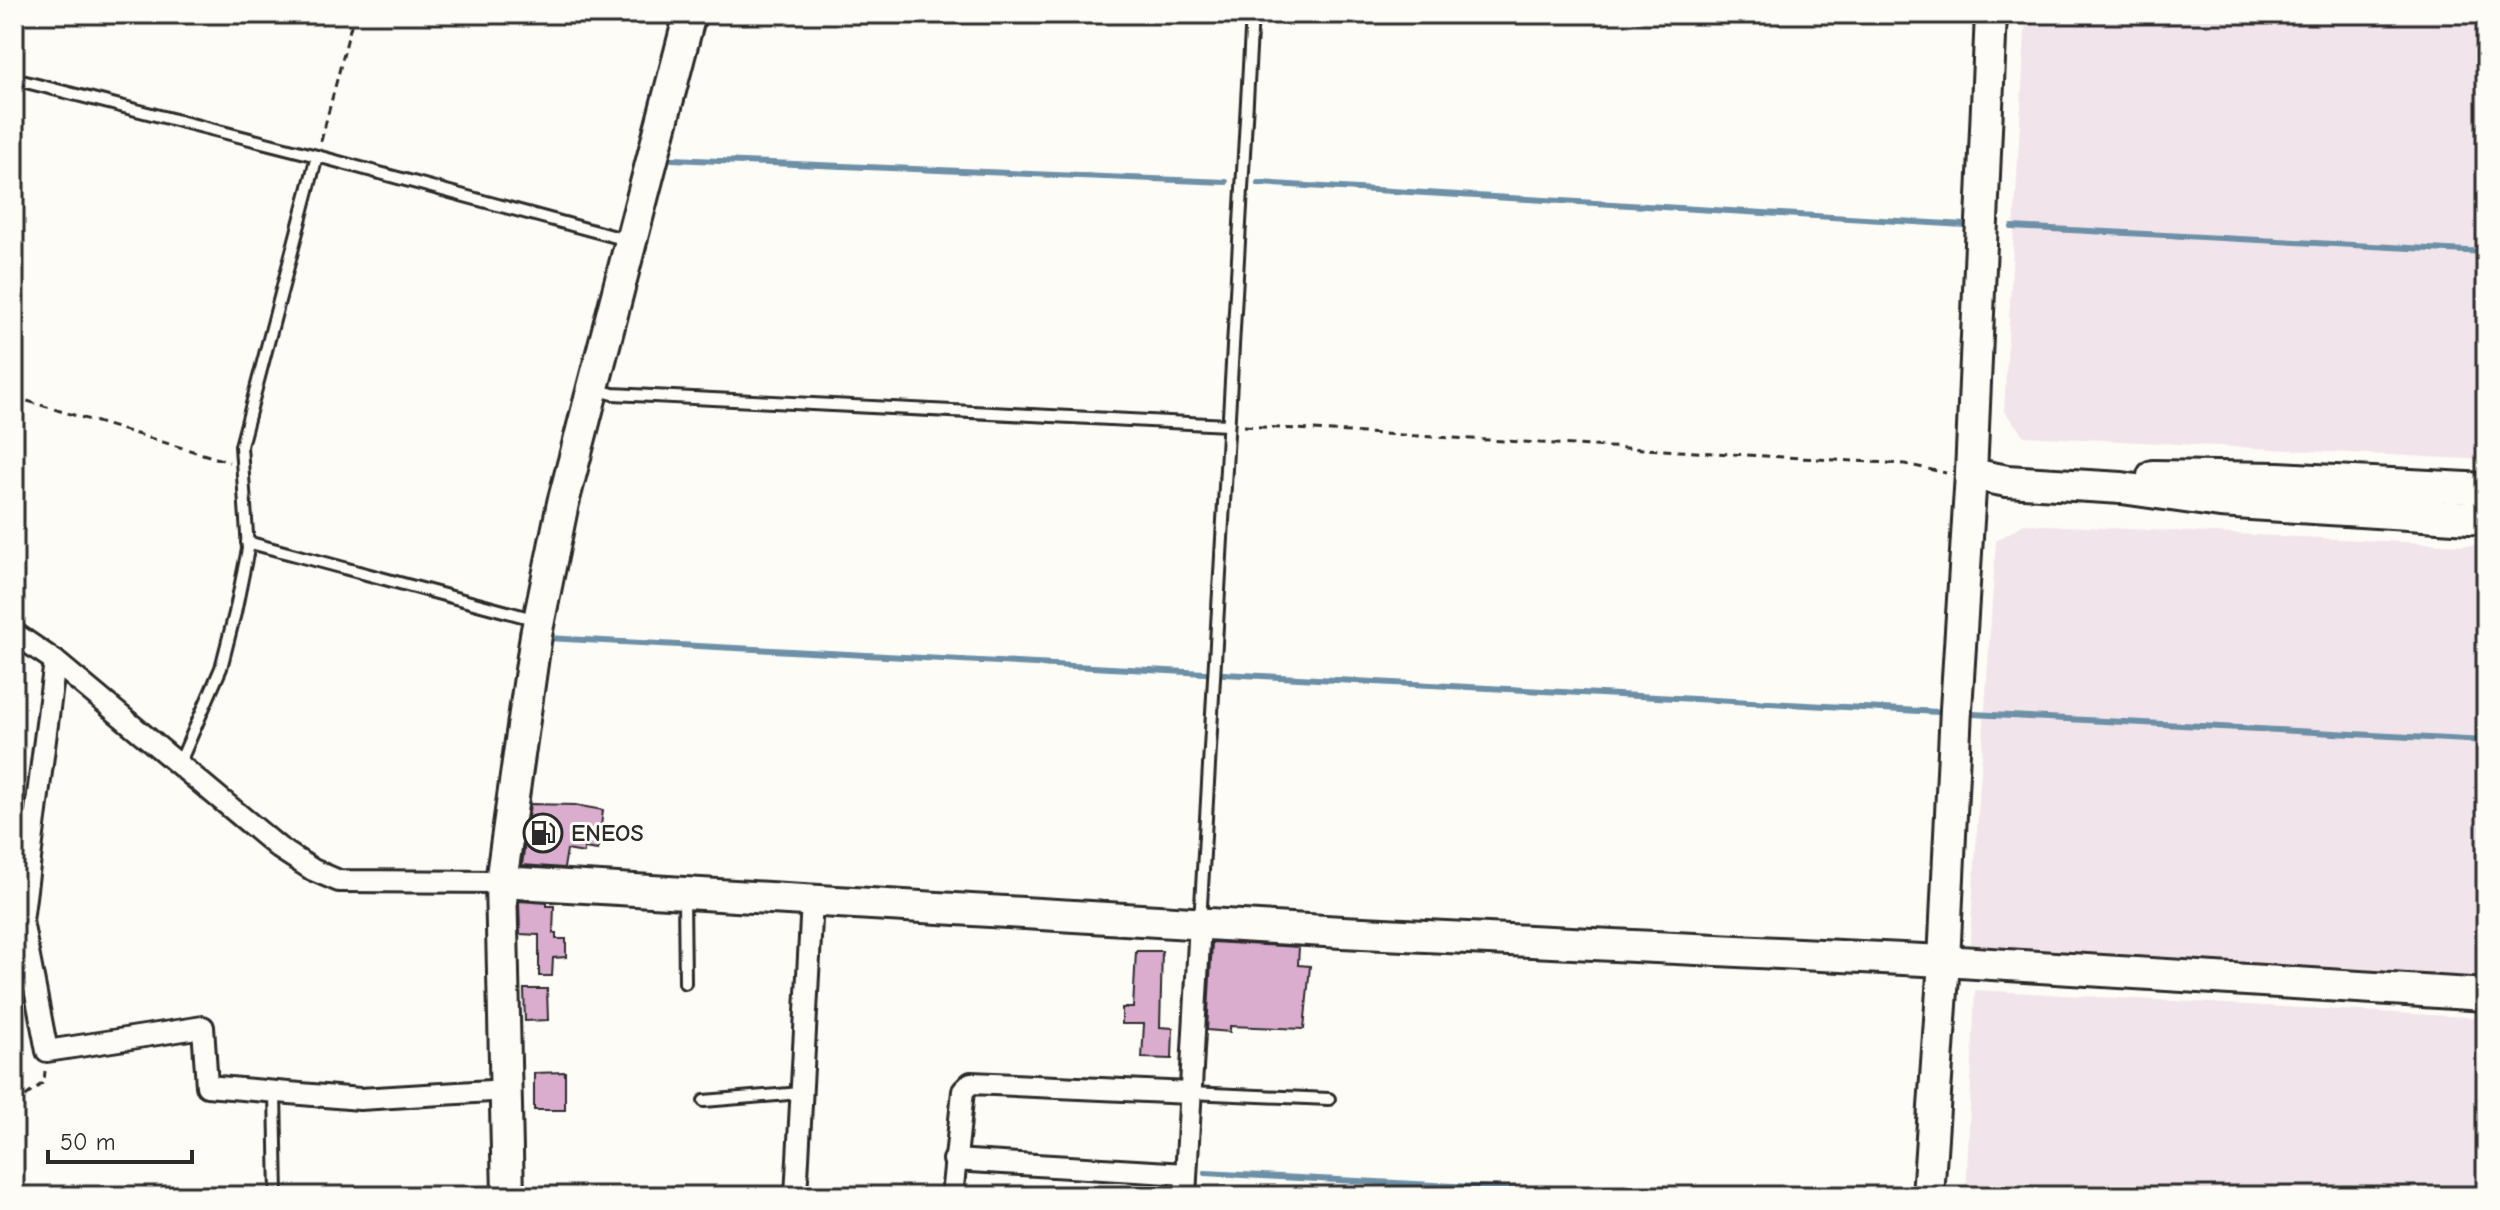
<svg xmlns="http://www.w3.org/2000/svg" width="2500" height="1210" font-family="'Comic Neue',sans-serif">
<rect width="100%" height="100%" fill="#fdfcf7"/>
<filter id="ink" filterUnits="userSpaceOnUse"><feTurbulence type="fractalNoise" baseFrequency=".0125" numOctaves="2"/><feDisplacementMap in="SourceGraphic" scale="16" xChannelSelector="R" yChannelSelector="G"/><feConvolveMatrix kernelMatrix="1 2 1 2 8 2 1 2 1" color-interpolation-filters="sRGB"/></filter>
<g filter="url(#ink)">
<g fill="#f2e4eb">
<path d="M2026,14H2486V460L2024,436L2004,411Z"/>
<path d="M2024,524L2486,546V979L1969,952L1996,541Z"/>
<path d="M1975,990L2486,1018V1196H1966Z"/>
</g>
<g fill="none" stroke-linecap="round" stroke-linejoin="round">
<g stroke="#6d90a7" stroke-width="6">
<path d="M672,159L1226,182"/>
<path d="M1258,183L1965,225"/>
<path d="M2012,227L2486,252"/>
<path d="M547,638L1939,712"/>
<path d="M1973,714L2486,741"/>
<path d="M1205,1173L1642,1196"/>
</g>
</g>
<g fill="#daacce" stroke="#2b2b2b" stroke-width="2">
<path d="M530,804L575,805L603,810L598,850L584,848V853L567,850L564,868L522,865Z"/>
<path d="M519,901L547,903V906H554L553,933H556V939H566V957L553,958L552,976H539V935L520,934Z"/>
<path d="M1212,942L1299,947L1298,965L1310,966L1304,1029L1230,1026V1032L1207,1030Z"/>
<path d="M1136,951H1162L1160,1027L1173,1028L1172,1059L1142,1058L1144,1024H1122V1008H1133Z"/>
<path d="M524,989H547L548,1020L525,1021Z"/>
<path d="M565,1072V1110H534V1073Z"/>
</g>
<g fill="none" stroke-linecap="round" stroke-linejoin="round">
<g stroke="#2b2b2b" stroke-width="16">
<g id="lane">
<path d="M14,79L317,156L627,240"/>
<path d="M595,389L613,394L1228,425"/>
<path d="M247,542L537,620"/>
<path d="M178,762L184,753L221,668L235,613L248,549L241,446L317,156"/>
<path d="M684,897L685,983"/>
<path d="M1200,923L1252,14"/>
<path d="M275,1092L277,1196"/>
<path d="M1190,1093L1329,1099"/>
<path d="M704,1101L801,1093"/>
</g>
</g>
<g stroke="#2b2b2b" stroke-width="26">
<g id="street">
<path d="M14,633L55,661L279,848L313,870L339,881L501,882"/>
<path d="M55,661L22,921L47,1051L203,1027L207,1086L360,1099L507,1090"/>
<path d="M954,1160L1186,1174"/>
<path d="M796,1196L812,901"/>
<path d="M952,1196L963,1091L971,1083L1190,1093"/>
<path d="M1185,1196L1200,923"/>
</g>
</g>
<g stroke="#2b2b2b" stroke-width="36">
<g id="secondary">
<path d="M1971,474L2007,481L2122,488L2220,502L2486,519"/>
<path d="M2153,476L2278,478L2486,489"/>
<path d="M501,882L1342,932L1944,961L2486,995"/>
<path d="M508,1196L501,882L536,635L563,503L690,14"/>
<path d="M1928,1196L1944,961L1956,709L1971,474L1991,14"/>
</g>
</g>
<g stroke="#2b2b2b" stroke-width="3" stroke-dasharray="8 6" stroke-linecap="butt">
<path d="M321,141L354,14"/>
<path d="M14,397L229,462"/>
<path d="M1244,426L1905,464L1946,473"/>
<path d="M14,1105L44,1082L45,1071"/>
</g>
<use href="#lane" stroke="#fdfcf7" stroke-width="10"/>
<use href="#street" stroke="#fdfcf7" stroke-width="20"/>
<use href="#secondary" stroke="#fdfcf7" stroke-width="30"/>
</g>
</g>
<defs>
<g id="fuel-ring" transform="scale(2)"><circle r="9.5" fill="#fdfcf7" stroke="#2b2b2b" stroke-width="1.5"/><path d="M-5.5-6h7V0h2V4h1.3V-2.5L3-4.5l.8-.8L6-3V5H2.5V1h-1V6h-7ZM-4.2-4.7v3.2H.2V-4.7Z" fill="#2b2b2b"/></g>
</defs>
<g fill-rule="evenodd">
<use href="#fuel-ring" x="543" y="833"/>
</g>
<g text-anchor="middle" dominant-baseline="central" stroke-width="6" stroke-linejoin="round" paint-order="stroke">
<g font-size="24" font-weight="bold" fill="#2b2b2b" stroke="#fdfcf7" text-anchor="start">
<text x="571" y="833">ENEOS</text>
</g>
</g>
<rect width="2500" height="1210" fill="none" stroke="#fdfcf7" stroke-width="48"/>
<rect x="24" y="24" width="2452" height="1162" fill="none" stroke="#2b2b2b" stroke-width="3" filter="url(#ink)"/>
<path d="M48 1150v12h144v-12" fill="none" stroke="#2b2b2b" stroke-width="4"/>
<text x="60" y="1150" font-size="24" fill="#2b2b2b" stroke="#fdfcf7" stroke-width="6" paint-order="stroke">50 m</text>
</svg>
